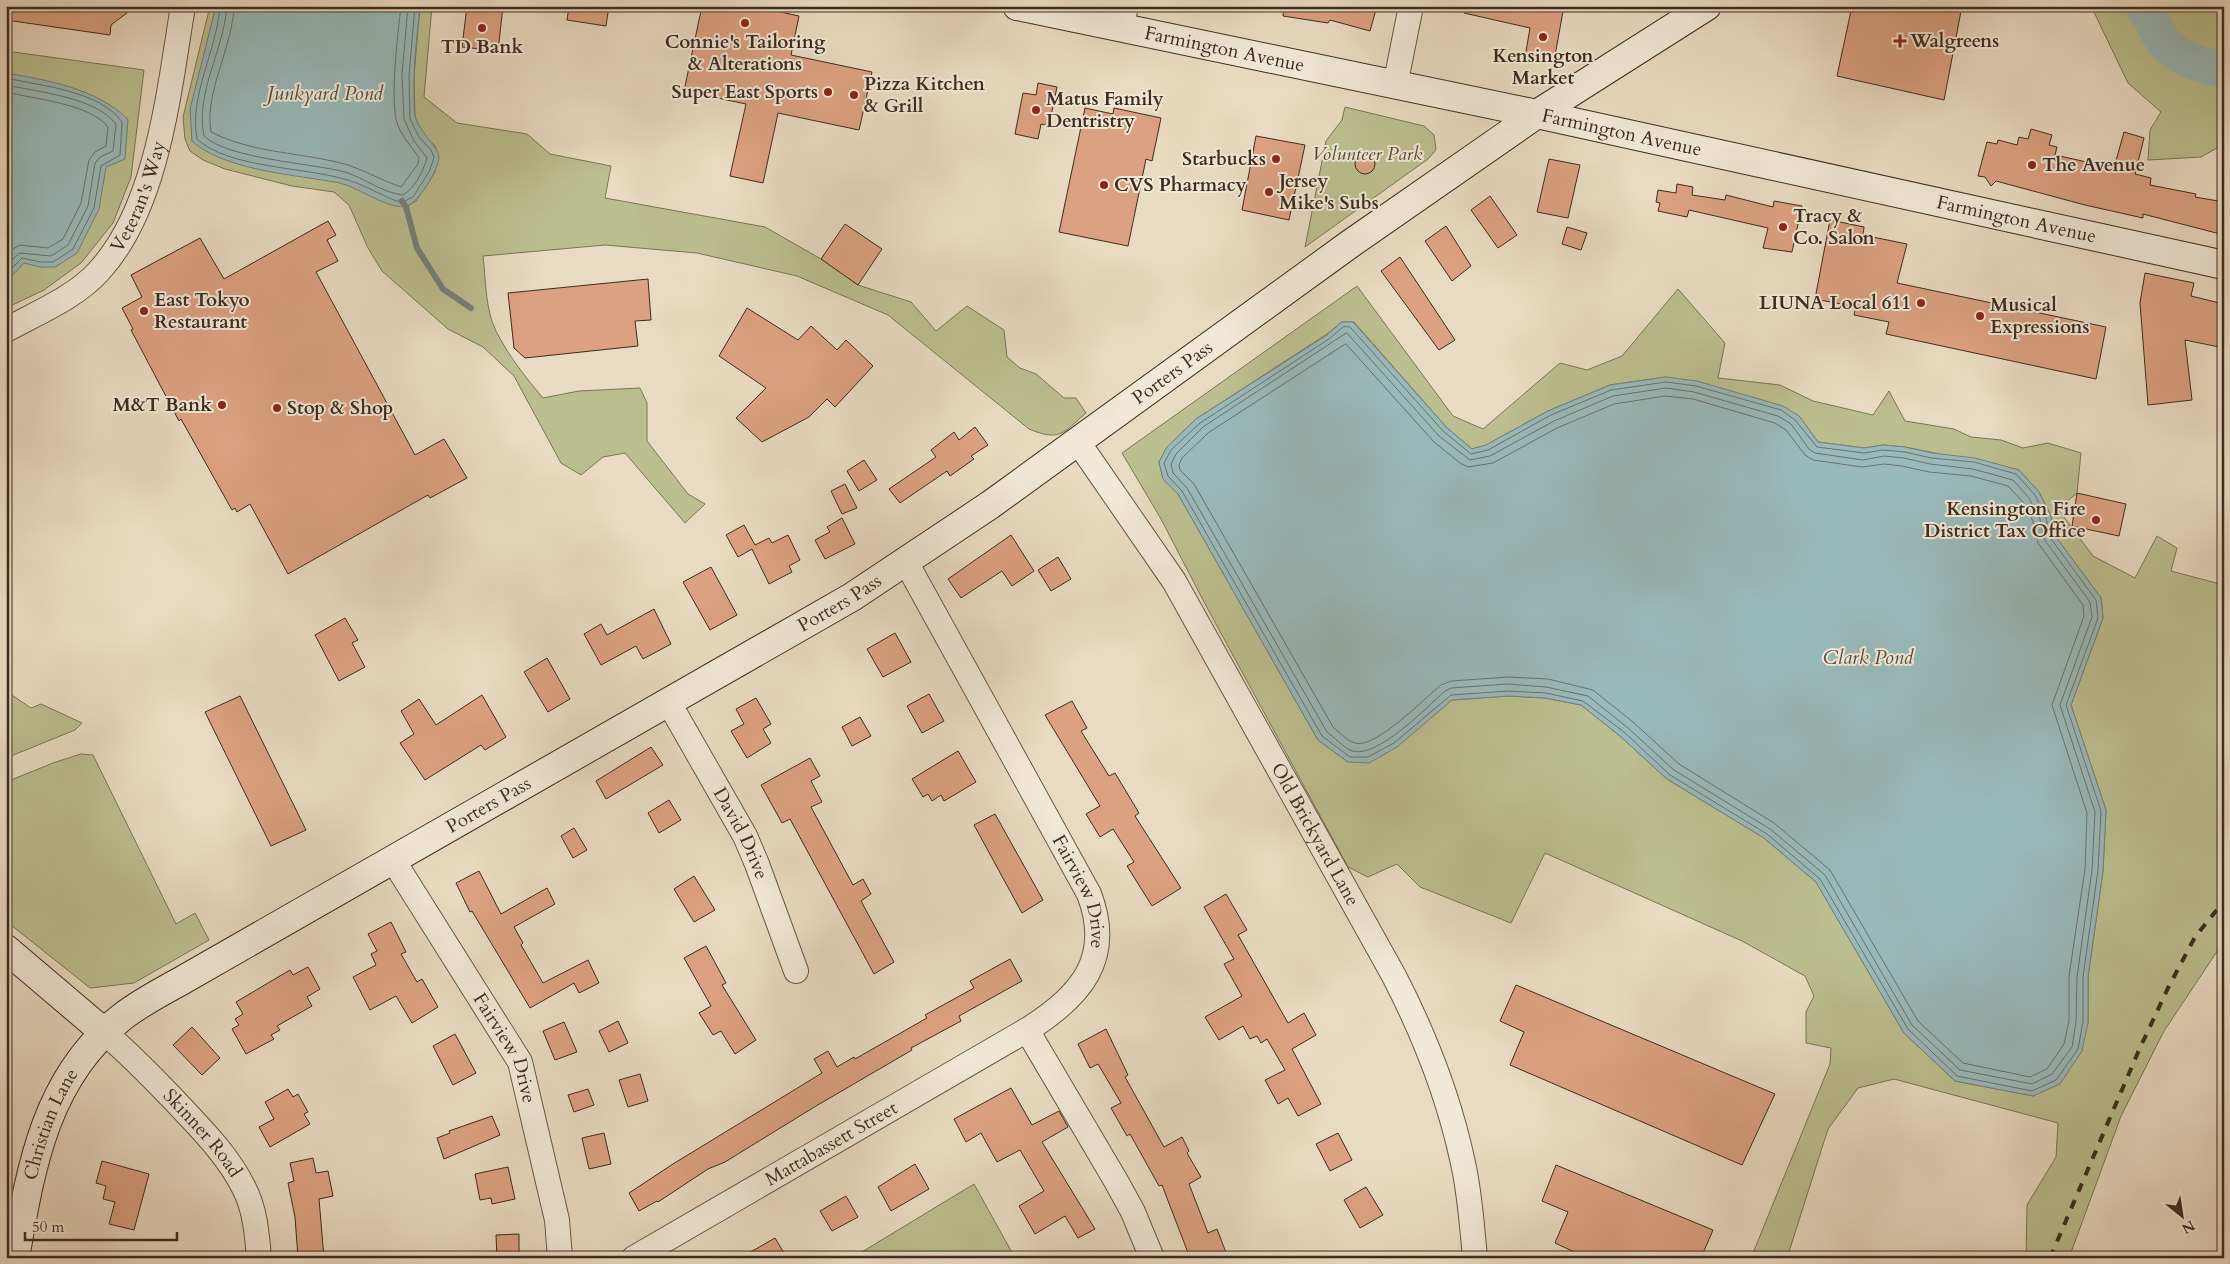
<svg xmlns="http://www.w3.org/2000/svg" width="2230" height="1264" font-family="Cardo,serif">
<rect width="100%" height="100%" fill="#e9dbc1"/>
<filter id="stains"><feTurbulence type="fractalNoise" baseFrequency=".004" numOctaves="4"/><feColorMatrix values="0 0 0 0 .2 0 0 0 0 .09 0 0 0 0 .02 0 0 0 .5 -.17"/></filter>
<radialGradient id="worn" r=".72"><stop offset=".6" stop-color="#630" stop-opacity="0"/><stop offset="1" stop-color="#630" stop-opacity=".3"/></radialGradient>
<g fill="#bbbe8f" stroke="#7c7557" fill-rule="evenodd">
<path d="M210,6H216L191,109L192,141L228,160L257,168L343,183L406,207L416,201L435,172L436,147L424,135L415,118L414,76L420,6H432L424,97L457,123L527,134L550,154L611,166L605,198L765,227L821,259L858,285L911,302L936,331L967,306L1004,330L1007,357L1020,368L1036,374L1064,398H1076L1086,413C1063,433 1060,442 1029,429L888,315L797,276L697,253L605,245L483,256C486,280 485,309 496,331C508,355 526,378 543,398L579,391L640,388L647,403V441L688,494L705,504L685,523L625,453L603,457L581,475L561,463L514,376L483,347L448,329L382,271L368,248L349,205L334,192L292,186L225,169L203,160L190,151L185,139L183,117Z"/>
<path d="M2094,6H2224V144L2201,157L2148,160L2150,130L2161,112L2128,83L2093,10Z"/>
<path d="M6,51L144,70L131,177L113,223L81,263L44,290L6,308Z"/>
<path d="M1345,107L1424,126L1434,135L1436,150L1428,159L1305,247L1326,141L1342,120Z"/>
<path d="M1357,286L1453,416L1483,429L1560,363L1587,370L1622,356L1678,289L1725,343L1718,378L1780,385L1813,401L1873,415L1889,391L1905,421L1954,429L1971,437L2001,440L2023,448L2048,443L2081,453L2077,493L2058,509L2093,556L2135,578L2157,536L2177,548L2171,571L2224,585V941L2164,1031L2121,1116L2069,1258H2026L2027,1205L2056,1157L2058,1123L1894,1079L1858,1088L1828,1129L1787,1258H1751L1830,1064L1831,1048L1806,1043V1012L1814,996L1805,976L1742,941L1545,853L1511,923L1420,887L1397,864L1368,877L1348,867L1204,602L1161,519L1122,453ZM1342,322H1354L1447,428L1472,449L1486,445L1548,411L1610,385L1666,377L1799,416L1818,442L1864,448L1883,445L1905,447L2019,470L2039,492L2051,516L2053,533L2101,598L2103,618L2071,705L2106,810L2103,871L2088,977V1023L2034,1096L1955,1081L1904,1033L1816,882L1764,838L1667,779L1620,736L1581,705L1545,698L1508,696L1452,700L1348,762L1318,740L1178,494L1163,479L1159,462L1167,447L1196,419L1327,334Z"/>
<path d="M6,691L31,708L41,704L82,723L75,730L6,758Z"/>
<path d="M81,754L93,755L176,924L195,913L209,940L134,983L90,988L6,921V782L53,763Z"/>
<path d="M974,1184L1015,1258H852Z"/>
</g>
<g fill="#99b9ba" stroke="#75817c">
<path d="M216,6H420C417,36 413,67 414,97C414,104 414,113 416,119C420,132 439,148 439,157C439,169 418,203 407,206C392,211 358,188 343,184C338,182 333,182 328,181C288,174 223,169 192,141L190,109Z"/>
<path d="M6,73C51,81 94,88 128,119L125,159L106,167L99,209L77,253L55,267H40L24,263L6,282Z"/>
<path d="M1342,322H1353L1447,428L1472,449L1486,445L1548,411L1610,385L1666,377L1697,381L1783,406L1799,416L1818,442L1864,448L1883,445L1905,447L1932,453L1975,458L2019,470L2039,492L2051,516L2053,533L2101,598L2103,618L2071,705L2106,810L2103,871L2088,977V1023L2082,1051L2060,1084L2033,1096L1955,1081L1904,1033L1816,882L1764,838L1667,779L1620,736L1581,705L1545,698L1508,696L1452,700L1397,747L1369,763L1348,762L1318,740L1178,494L1163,479L1159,462L1167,447L1196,419L1327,335Z"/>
</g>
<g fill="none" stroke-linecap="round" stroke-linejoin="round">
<g stroke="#6c726c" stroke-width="1">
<path d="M220,6C217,51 189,94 197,139C228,168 303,167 344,179C361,183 379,194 396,201H405L413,197L430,170L434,157L431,150L419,137L410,119L409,76L415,6"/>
<path d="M227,6C224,50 195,92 204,136C228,159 311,163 345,172C364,178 383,193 403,195C414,189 424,170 427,158L414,141L404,119L402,75L408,6"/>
<path d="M234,6C233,47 204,92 211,132C254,154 303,152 348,165C366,171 383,181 401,187L418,164L419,158C412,147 404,139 398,126C389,103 398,33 401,6"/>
<path d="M6,78C42,86 100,91 122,122L120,155L101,166L94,208L73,249L53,262H40L22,258L6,274"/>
<path d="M6,85C38,92 95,97 116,124L113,151L100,157L95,163L88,206L68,245L51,256L20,253L6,265"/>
<path d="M6,92C34,99 91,104 108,127L106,146L95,152L89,160L81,203L63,239L48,248L19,245L6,254"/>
<path d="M1350,327L1443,431L1471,454L1488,450L1551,415L1611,390L1666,382L1696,386L1781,410L1795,420L1817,447L1864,453L1883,450L1905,452L1931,458L1974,462L2016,474L2035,495L2046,517L2049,536L2096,600L2098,618L2066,705L2101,811L2098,870L2083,977V1022L2078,1049L2056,1080L2032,1091L1957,1076L1908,1029L1820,879L1767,834L1670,775L1624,732L1583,701L1546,693L1508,691L1451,695L1394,743L1368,757H1350L1322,736L1182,491L1168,476L1164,463L1171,450L1200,423L1329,339L1343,327Z"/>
<path d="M1347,333L1439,436L1470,460L1490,456L1554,421L1613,396L1666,388L1694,392L1778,416L1791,424L1809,449L1815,453L1863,460L1884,456L1904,458L1930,464L1973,469L2013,480L2029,498L2040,519L2044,539L2090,602L2092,617L2060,705L2095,812L2092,870L2077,977L2076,1021L2072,1047L2052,1074L2032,1084L1960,1070L1912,1025L1825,875L1770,829L1674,770L1628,728L1588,696L1546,687L1508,684L1451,688L1445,691C1427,707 1377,759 1352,751C1344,748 1334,737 1327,732L1187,488L1173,473L1171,464L1176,454L1203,427Z"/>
<path d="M1346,344L1434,442L1460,463L1468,467L1493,463L1557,428L1614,404L1665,396L1693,399L1775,423L1786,430L1805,455L1813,460L1862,467L1884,464L1902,466L1929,472L1971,476L2008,486L2023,502L2033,521L2038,543L2083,605L2084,616L2052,705L2087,813L2085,869L2069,976V1021L2064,1044L2047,1069L2030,1077L1963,1063L1918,1021L1830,870L1774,823L1679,764L1633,722L1593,690L1548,679L1509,677L1451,681L1441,685C1425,698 1374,750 1355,743C1347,741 1339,732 1333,727L1194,484L1180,470L1179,465L1182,458L1208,433Z"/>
</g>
<path stroke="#75817c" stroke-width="6" d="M402,201L406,207L417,248L443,289L471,308"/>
<path stroke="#99b9ba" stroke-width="36" d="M2143,6C2151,15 2154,26 2160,36C2173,58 2201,66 2224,70"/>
</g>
<g fill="#dca182" stroke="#3e2c1f">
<path d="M6,6H136L111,25L110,35L6,20Z"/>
<path d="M467,6H503L498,51L462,47Z"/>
<path d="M569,6H609L606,26L567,20Z"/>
<path d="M702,6H752L799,16L791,55L872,72L859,130L778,113L763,183L730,176L746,104L684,91Z"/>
<path d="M1284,6H1377L1370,31L1330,20L1328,23L1283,16Z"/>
<path d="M1465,6H1564L1554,61L1525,57L1530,28L1464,13Z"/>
<path d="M1852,6H1962L1944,100L1837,76Z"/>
<path d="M1038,83L1057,87L1049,126L1041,124L1038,139L1015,134L1023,93L1036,95Z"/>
<path d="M1085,108L1113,114L1114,108L1161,118L1152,161L1146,159L1128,246L1059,232Z"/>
<path d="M2031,129L2052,135L2049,145L2057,147L2055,155L2114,168L2124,132L2144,138L2135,174L2151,178L2150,185L2196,194L2195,197L2224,202V235L2143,214V218L2085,205L1996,181L1991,186L1985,177L1978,176L1987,142L1997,144L1998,140L2017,145L2019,137L2028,139Z"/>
<path d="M1256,136L1305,145L1289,220L1242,210Z"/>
<circle cx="1365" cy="164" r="10"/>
<path d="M1549,159L1580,165L1568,218L1537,212Z"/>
<path d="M1677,184L1693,187L1692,195L1725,200L1726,195L1773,207L1774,201L1802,206L1792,252L1763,248L1768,228L1689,210L1687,217L1658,211L1660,203L1656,202L1658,190L1676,193Z"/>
<path d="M1490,196L1517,235L1498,248L1471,210Z"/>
<path d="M1830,220L1864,227L1863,235L1907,244L1897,283L2106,327L2096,379L1886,334L1889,322L1854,315L1856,307L1815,299Z"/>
<path d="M328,221L336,235L327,240L338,261L316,272L415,455L444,439L467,478L430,498L428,495L288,574L250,504L237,512L235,508L232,510L181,419L179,421L131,330L133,329L122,308L142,297L131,275L200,238L224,279Z"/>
<path d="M845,224L882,249L858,285L821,259Z"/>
<path d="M1446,226L1471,266L1452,281L1425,241Z"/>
<path d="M1567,227L1587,233L1581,250L1562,244Z"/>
<path d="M1400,257L1455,340L1439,350L1381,271Z"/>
<path d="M2145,273L2194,283L2191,296L2224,304V348L2185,340L2192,400L2148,405L2140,303Z"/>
<path d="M648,279L651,320L635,321L638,346L525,358L514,348L508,293Z"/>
<path d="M747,308L798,340L811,326L837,350L846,340L873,366L835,407L827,399L809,417L762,442L736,418L766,388L719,356Z"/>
<path d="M975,427L988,445L971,456L974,459L950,476L947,471L900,503L889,489L936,457L931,450L954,432L959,440Z"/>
<path d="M864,460L877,480L859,491L847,471Z"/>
<path d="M845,484L857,508L842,514L831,491Z"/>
<path d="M2077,493L2126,504L2119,536L2072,526Z"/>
<path d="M842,518L855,544L825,559L815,540L830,532L827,527Z"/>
<path d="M744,525L755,545L769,538L772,543L788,535L800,560L789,566L792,572L769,584L752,549L738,557L726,535Z"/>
<path d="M1011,535L1034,571L1012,586L1002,571L961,598L948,579Z"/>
<path d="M1058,557L1071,579L1051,591L1038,570Z"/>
<path d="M711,567L737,615L710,630L683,582Z"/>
<path d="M654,609L671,644L643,659L636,646L601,665L584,634L601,624L607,635Z"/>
<path d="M345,618L358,640L352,643L365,667L339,681L315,635Z"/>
<path d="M895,633L911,662L883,677L867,649Z"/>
<path d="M547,658L570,699L548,712L524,672Z"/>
<path d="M929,694L944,721L922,733L907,706Z"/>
<path d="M482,695L506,737L485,750L481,745L425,780L400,743L414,734L401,711L419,699L436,725Z"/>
<path d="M240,696L306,830L271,846L205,712Z"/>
<path d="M756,698L771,724L763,729L771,743L747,758L731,731L744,724L736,709Z"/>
<path d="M1072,701L1087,728L1081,731L1109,776L1115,773L1139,813L1135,816L1181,888L1152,906L1127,866L1134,862L1113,829L1100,837L1086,814L1100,806L1045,715Z"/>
<path d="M860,717L871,736L852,746L842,727Z"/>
<path d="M651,747L663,765L606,799L596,781Z"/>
<path d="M958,751L976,782L944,801L941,795L932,801L928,794L923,797L912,779Z"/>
<path d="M810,758L820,776L811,781L822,802L811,807L853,885L863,879L871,894L861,901L894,962L874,974L790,819L782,823L761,785Z"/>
<path d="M669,800L681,820L659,833L648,813Z"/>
<path d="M995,814L1043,900L1022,913L974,825Z"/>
<path d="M574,828L587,850L573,858L561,836Z"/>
<path d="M479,871L501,914L547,888L555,904L514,927L523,943L521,945L543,983L588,960L599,983L579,993L574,983L530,1008L472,911L470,912L456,883Z"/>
<path d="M694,876L715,910L694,922L674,889Z"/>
<path d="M1226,894L1247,930L1238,935L1288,1023L1304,1013L1316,1035L1292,1049L1321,1104L1298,1116L1288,1098L1278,1104L1265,1080L1285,1070L1267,1039L1261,1043L1257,1036L1250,1039L1243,1026L1219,1040L1205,1017L1242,996L1224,964L1234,959L1204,907Z"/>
<path d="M391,922L406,952L401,954L417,982L422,979L438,1007L412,1023L396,996L370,1010L353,977L376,965L371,954L377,951L368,934Z"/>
<path d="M706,946L726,983L722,985L756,1040L735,1054L721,1031L713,1035L699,1013L711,1006L684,958Z"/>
<path d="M1010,959L1022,981L959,1016L961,1021L911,1048L912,1050L816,1106L725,1162L708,1169L658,1202L657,1201L639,1211L629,1193L673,1164L822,1073L814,1059L828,1051L837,1067L854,1057L855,1059L927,1018L925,1015L974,988L970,981Z"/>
<path d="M308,967L320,989L307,997L312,1006L277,1026L280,1030L271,1035L274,1039L246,1054L232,1029L239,1025L235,1019L243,1014L236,1002L290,970L293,975Z"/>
<path d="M1516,985L1775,1094L1742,1165L1510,1065L1524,1032L1500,1021Z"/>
<path d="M618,1021L628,1043L609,1052L599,1031Z"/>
<path d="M564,1022L577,1052L555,1060L543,1031Z"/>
<path d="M192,1027L220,1058L202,1075L173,1045Z"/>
<path d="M1106,1029L1128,1075L1125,1077L1164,1147L1182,1137L1189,1151L1187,1153L1201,1177L1189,1184L1208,1233L1217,1229L1228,1258H1190L1162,1185L1159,1186L1130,1134L1127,1136L1111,1108L1121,1103L1098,1064L1090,1068L1078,1044Z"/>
<path d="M455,1034L476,1073L453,1085L433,1046Z"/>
<path d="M640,1074L648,1101L628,1107L619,1080Z"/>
<path d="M1011,1088L1032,1125L1059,1111L1068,1127L1042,1142L1095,1229L1078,1238L1065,1216L1035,1234L1019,1206L1044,1191L1020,1150L997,1162L981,1133L966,1142L954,1119Z"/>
<path d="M288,1089L293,1097L298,1094L308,1112L304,1114L310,1124L270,1147L259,1127L274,1119L265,1102Z"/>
<path d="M588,1089L594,1105L574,1112L568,1095Z"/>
<path d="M492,1116L500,1135L444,1159L437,1138L450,1133L449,1131Z"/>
<path d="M604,1133L611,1164L589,1169L582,1138Z"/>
<path d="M1338,1133L1352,1160L1330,1171L1316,1144Z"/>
<path d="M313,1158L316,1173L328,1171L333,1196L319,1199L324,1258H298L295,1217L288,1183L294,1181L290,1163Z"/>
<path d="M102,1161L149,1174L134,1230L109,1224L115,1202L103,1199L106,1186L96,1183Z"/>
<path d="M915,1164L929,1189L891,1211L878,1187Z"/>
<path d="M1556,1165L1713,1230L1701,1258H1587L1555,1243L1568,1212L1542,1201Z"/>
<path d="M508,1167L515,1199L492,1204L491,1198L480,1200L475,1174Z"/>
<path d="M1366,1187L1383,1215L1360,1228L1344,1200Z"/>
<path d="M846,1196L858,1217L832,1231L820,1211Z"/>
<path d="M519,1234V1258H497L496,1235Z"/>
<path d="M775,1238L787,1258H740Z"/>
</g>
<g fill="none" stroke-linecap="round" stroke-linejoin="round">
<g stroke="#695848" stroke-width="26">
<g id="street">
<path d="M1121,29L1126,6"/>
<path d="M1395,86L1411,6"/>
<path id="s1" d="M6,330C37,313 76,297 99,271C158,207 169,90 183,6"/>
<path id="s2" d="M1078,442L1174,581L1394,976C1425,1036 1449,1097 1463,1163C1470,1194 1472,1226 1475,1258"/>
<path id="s3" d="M906,562L1089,894C1114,959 1080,997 1027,1030L1116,1181L1133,1212L1152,1258"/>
<path id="s4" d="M669,703L745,836L757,864L796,971"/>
<path id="s5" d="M393,860L520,1062L557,1220L560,1258"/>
<path id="s6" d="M105,1033C130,1054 153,1078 176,1102C201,1129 227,1154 244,1188C255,1209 257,1234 259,1258"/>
<path id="s7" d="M634,1258L1027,1030"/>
</g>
</g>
<g stroke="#3e2c1f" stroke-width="30">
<g id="secondary">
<path id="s8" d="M1017,6L1537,114L2224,265"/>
<path d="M6,949L105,1033"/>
<path id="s9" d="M15,1258C31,1167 45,1078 122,1017C140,1003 161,992 181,981L852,597L990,505L1350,244L1537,114L1707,6"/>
</g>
</g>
<use href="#street" stroke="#f1e8d7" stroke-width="24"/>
<use href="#secondary" stroke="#f1e8d7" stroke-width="28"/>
<path stroke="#3e2c1f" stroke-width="4" stroke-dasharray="9 9" stroke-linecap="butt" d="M2050,1258L2139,1050L2168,988L2195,937L2224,901"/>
</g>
<g fill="#8f2418" stroke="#f1e8d7" stroke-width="2">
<circle cx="745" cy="23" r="5"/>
<circle cx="482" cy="28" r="5"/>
<circle cx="1543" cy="37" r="5"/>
<path d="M1897.5 33.5h5v5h5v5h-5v5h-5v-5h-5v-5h5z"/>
<circle cx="828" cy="92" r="5"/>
<circle cx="854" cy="95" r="5"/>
<circle cx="1036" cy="110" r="5"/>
<circle cx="1276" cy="159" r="5"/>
<circle cx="2032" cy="165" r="5"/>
<circle cx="1104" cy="185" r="5"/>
<circle cx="1269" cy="192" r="5"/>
<circle cx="1783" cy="227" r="5"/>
<circle cx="1921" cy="303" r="5"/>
<circle cx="144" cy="311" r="5"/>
<circle cx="1980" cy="316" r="5"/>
<circle cx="222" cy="405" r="5"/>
<circle cx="277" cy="408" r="5"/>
<circle cx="2096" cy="520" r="5"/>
</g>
<g text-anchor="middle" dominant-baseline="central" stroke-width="4" stroke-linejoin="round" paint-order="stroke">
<g font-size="19" font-weight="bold" fill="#3e2c1f" stroke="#f1e8d7" text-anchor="start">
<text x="1910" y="41">Walgreens</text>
<text x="745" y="42" text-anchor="middle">Connie's Tailoring<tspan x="745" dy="22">&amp; Alterations</tspan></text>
<text x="482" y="47" text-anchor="middle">TD Bank</text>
<text x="1543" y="56" text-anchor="middle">Kensington<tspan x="1543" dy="22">Market</tspan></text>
<text x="864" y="84">Pizza Kitchen<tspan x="864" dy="22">&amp; Grill</tspan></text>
<text x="818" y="92" text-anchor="end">Super East Sports</text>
<text x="1046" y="99">Matus Family<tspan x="1046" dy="22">Dentristry</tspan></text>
<text x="1266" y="159" text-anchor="end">Starbucks</text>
<text x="2042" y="165">The Avenue</text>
<text x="1279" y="181">Jersey<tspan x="1279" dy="22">Mike's Subs</tspan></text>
<text x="1114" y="185">CVS Pharmacy</text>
<text x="1793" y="216">Tracy &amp;<tspan x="1793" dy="22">Co. Salon</tspan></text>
<text x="154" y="300">East Tokyo<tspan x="154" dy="22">Restaurant</tspan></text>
<text x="1911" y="303" text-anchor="end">LIUNA Local 611</text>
<text x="1990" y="305">Musical<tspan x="1990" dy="22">Expressions</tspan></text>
<text x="212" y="405" text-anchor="end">M&amp;T Bank</text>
<text x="287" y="408">Stop &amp; Shop</text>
<text x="2086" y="509" text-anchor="end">Kensington Fire<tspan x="2086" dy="22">District Tax Office</tspan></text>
</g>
<g font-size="19" fill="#3e2c1f" stroke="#f1e8d7">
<text stroke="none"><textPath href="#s8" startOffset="212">Farmington Avenue</textPath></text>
<text stroke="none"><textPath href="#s8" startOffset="618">Farmington Avenue</textPath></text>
<text stroke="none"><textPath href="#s1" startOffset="196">Veteran's Way</textPath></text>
<text stroke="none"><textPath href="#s8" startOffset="1022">Farmington Avenue</textPath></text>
<text stroke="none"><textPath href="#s9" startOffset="1504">Porters Pass</textPath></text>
<text stroke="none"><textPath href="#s9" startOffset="1099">Porters Pass</textPath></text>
<text stroke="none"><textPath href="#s9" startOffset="694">Porters Pass</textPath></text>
<text stroke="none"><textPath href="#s4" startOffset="149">David Drive</textPath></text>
<text stroke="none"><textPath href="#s2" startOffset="459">Old Brickyard Lane</textPath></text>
<text stroke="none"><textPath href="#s3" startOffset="374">Fairview Drive</textPath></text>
<text stroke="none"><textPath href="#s5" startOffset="220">Fairview Drive</textPath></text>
<text stroke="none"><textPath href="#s9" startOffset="139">Christian Lane</textPath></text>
<text stroke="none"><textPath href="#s6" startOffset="140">Skinner Road</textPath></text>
<text stroke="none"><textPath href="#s7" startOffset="228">Mattabassett Street</textPath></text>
</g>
<g font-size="19" font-style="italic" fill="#574935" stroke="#f1e8d7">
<text x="1367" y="154">Volunteer Park</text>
</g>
<g font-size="20" font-style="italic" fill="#554f46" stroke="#f1e8d7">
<text x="325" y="93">Junkyard Pond</text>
<text x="1868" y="657">Clark Pond</text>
</g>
</g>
<rect width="2230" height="1264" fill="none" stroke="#e9dbc1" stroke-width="25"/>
<rect x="8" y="8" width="2215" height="1249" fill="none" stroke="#3e2c1f" stroke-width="2.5"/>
<rect x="12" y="12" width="2205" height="1239" fill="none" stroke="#3e2c1f"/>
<g transform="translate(2182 1216) rotate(150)" stroke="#f1e8d7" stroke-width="4" paint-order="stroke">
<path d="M0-4L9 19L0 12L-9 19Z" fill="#3e2c1f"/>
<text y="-8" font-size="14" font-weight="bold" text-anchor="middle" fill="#3e2c1f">N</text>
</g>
<path d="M25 1232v8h152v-8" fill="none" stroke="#3e2c1f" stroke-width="2.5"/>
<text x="32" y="1232" font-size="15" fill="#3e2c1f" stroke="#f1e8d7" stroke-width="4" paint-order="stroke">50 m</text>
<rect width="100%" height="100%" filter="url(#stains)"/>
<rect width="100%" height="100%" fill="url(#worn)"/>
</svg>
